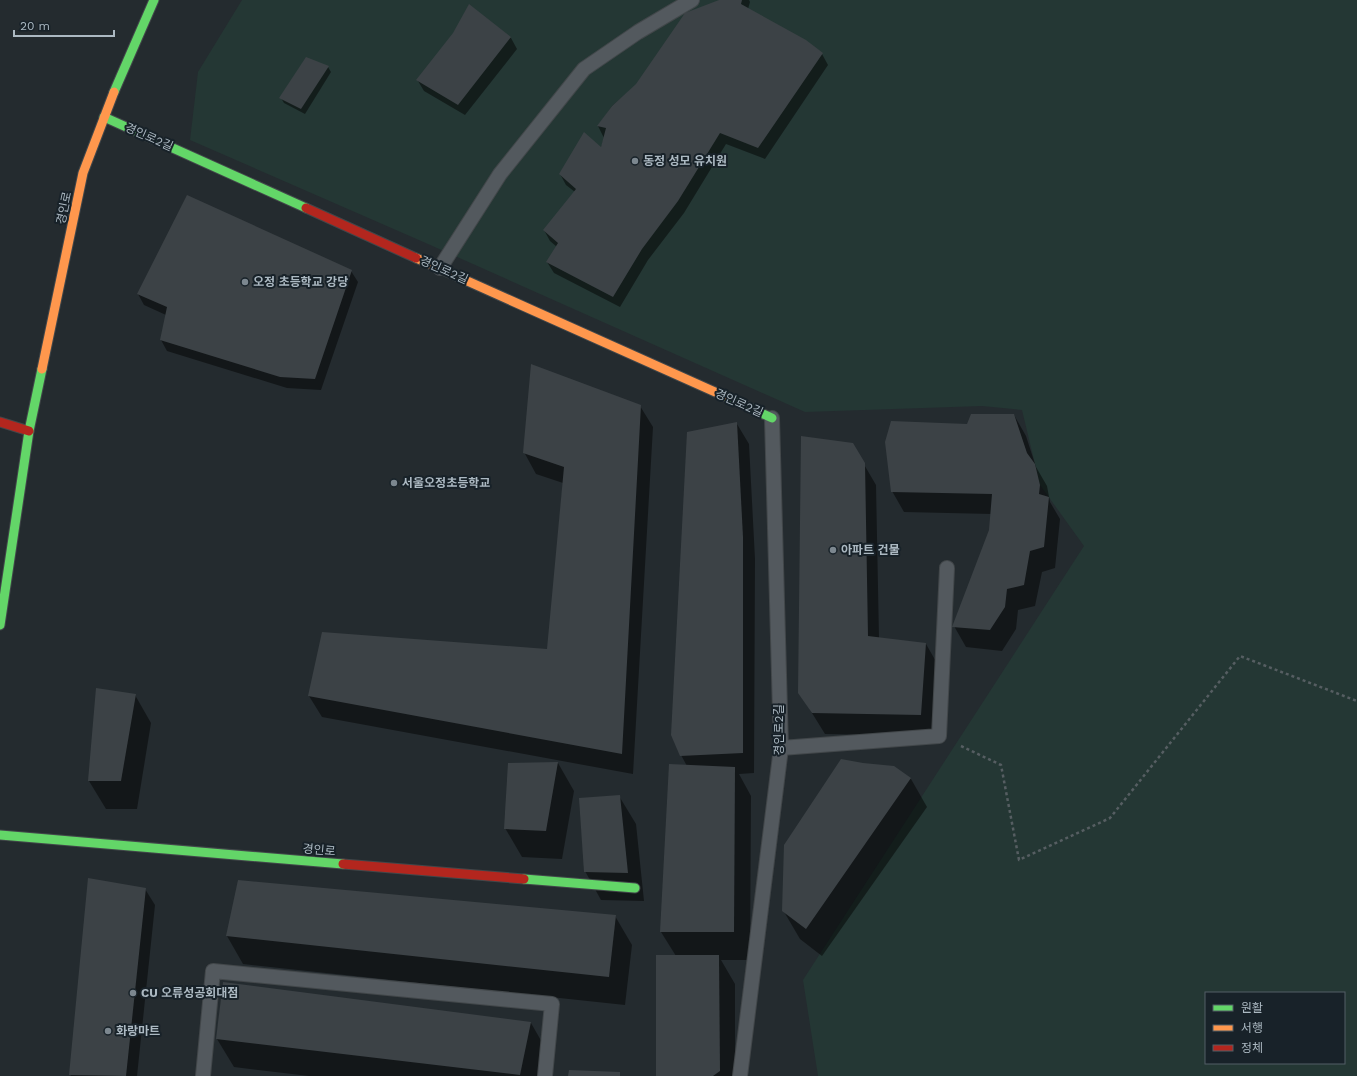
<svg xmlns="http://www.w3.org/2000/svg" width="1357" height="1076" font-family="'Work Sans','Noto Sans KR',sans-serif">
<rect width="100%" height="100%" fill="#242b2f"/>
<path fill="#243734" fill-rule="evenodd" d="M242,0H1357V1076H818L803,980L1084,546L1040,485L1022,410L982,406L805,412L428,244L190,140L198,72ZM1206,993H1344V1063H1206Z"/>
<g fill="#0007">
<path d="M722,0H749L750,2L748,9L822,54L828,65L765,159L726,144L684,213L648,260L620,307L554,273L547,262L557,247L550,241L544,230L575,192L566,185L560,174L601,148L604,138L598,126L612,106L636,85Z"/>
<path d="M469,5L511,38L517,49L465,115L424,91L418,81L454,34Z"/>
<path d="M328,67L331,72L305,114L284,103L281,98Z"/>
<path d="M351,271L358,282L321,390L287,388L167,351L161,340L166,315L144,305L138,294Z"/>
<path d="M640,406L653,427L633,774L322,717L309,696L548,650L563,483L536,474L524,452Z"/>
<path d="M1014,415L1026,436L1036,467L1047,486L1050,502L1060,519L1055,568L1042,572L1035,606L1018,610L1016,629L1002,651L966,647L954,626L990,530L992,514L904,512L892,491L968,425Z"/>
<path d="M737,424L749,444L755,559L754,773L739,774L751,796L750,960H721L735,984V1076H657L676,956L661,932L687,766L681,755Z"/>
<path d="M852,444L876,485L879,638L926,644L938,665L932,736L825,734L799,692Z"/>
<path d="M97,689L135,695L151,723L137,809H106L89,781Z"/>
<path d="M558,763L574,791L562,859L522,857L505,828Z"/>
<path d="M862,764L893,767L911,779L927,807L822,956L800,939L783,910Z"/>
<path d="M619,796L636,824L644,901L601,900L585,871Z"/>
<path d="M145,889L155,905L137,1076H71L70,1074Z"/>
<path d="M615,916L632,945L625,1005L243,964L227,936Z"/>
<path d="M223,983L531,1023L547,1051L542,1076H309L234,1067L217,1039Z"/>
</g>
<g fill="#3c4246">
<path d="M719,0H742L741,4L806,40L823,53L758,148L720,133L678,201L642,249L613,297L546,262L558,243L543,230L576,189L559,174L584,132L601,147L606,128L597,126L612,106L636,84L685,13Z"/>
<path d="M469,4L511,37L458,105L416,80L453,33Z"/>
<path d="M306,57L329,66L301,109L279,98Z"/>
<path d="M187,195L352,270L315,379L280,377L160,340L167,307L137,294Z"/>
<path d="M531,364L641,405L622,754L308,696L322,632L547,649L564,467L523,453Z"/>
<path d="M971,414H1014L1027,453L1035,464L1040,485L1039,494L1049,497L1044,547L1030,551L1024,585L1007,589L1005,607L990,630L952,627L989,530L992,494L891,492L885,442L891,421L967,424Z"/>
<path d="M737,422L743,537V753L680,756L671,735L687,432Z"/>
<path d="M801,436L853,443L865,463L868,636L926,643L921,715L812,713L798,693Z"/>
<path d="M96,688L136,694L121,781H88Z"/>
<path d="M841,759L863,763L894,766L911,778L806,929L782,911L784,845Z"/>
<path d="M558,762L546,831L504,829L508,763Z"/>
<path d="M669,764L735,767L734,932H660Z"/>
<path d="M620,795L628,873L584,872L579,798Z"/>
<path d="M88,878L146,888L126,1076L69,1075Z"/>
<path d="M238,880L616,915L609,977L226,936Z"/>
<path d="M656,955H719L720,1071L713,1076H656Z"/>
<path d="M223,982L531,1022L520,1075L216,1039Z"/>
<path d="M569,1070L620,1072V1076H568Z"/>
</g>
<g fill="none" stroke-linecap="round" stroke-linejoin="round">
<g stroke="#42474a" stroke-width="16">
<g id="lane">
<path d="M440,268L500,174L584,69L638,32L692,0"/>
<path d="M781,748L939,736L947,568"/>
<path d="M203,1076L213,971L552,1004L545,1076"/>
<path d="M740,1076L781,748L772,418"/>
</g>
</g>
<g stroke="#42474a" stroke-width="11">
<g id="fast">
<path d="M114,92L154,0"/>
<path d="M104,117L306,208"/>
<path d="M724,396L772,418"/>
<path d="M0,625L29,431L42,369"/>
<path d="M0,835L343,864"/>
<path d="M524,879L635,888"/>
</g>
</g>
<g stroke="#42474a" stroke-width="11">
<g id="slow">
<path d="M416,258L724,396"/>
<path d="M42,369L83,173L114,92"/>
</g>
</g>
<g stroke="#42474a" stroke-width="11">
<g id="jam">
<path d="M306,208L416,258"/>
<path d="M0,422L29,431"/>
<path d="M343,864L524,879"/>
</g>
</g>
<path stroke="#565e62" stroke-width="2.5" stroke-dasharray="3 3" stroke-linecap="butt" d="M961,746L1001,765L1019,860L1110,818L1240,656L1357,701"/>
<use href="#lane" stroke="#53595e" stroke-width="14"/>
<use href="#fast" stroke="#63d668" stroke-width="9"/>
<use href="#slow" stroke="#ff974d" stroke-width="9"/>
<use href="#jam" stroke="#b3261e" stroke-width="9"/>
</g>
<g fill="#7c878f" stroke="#182229" stroke-width="1.5">
<circle cx="635" cy="161" r="4"/>
<circle cx="245" cy="282" r="4"/>
<circle cx="394" cy="483" r="4"/>
<circle cx="833" cy="550" r="4"/>
<circle cx="133" cy="993" r="4"/>
<circle cx="108" cy="1031" r="4"/>
</g>
<g text-anchor="middle" dominant-baseline="central" stroke-width="4" stroke-linejoin="round" paint-order="stroke">
<g font-size="12" fill="#acb9c2" stroke="#182229">
<text transform="translate(149 137) rotate(24)">경인로2길</text>
<text transform="translate(64 208) rotate(-78)">경인로</text>
<text transform="translate(444 270) rotate(24)">경인로2길</text>
<text transform="translate(739 403) rotate(24)">경인로2길</text>
<text transform="translate(779 730) rotate(-90)">경인로2길</text>
<text transform="translate(319 850) rotate(5)">경인로</text>
</g>
<g font-size="12" font-weight="bold" fill="#acb9c2" stroke="#182229" text-anchor="start">
<text x="643" y="161">동정 성모 유치원</text>
<text x="253" y="282">오정 초등학교 강당</text>
<text x="402" y="483">서울오정초등학교</text>
<text x="841" y="550">아파트 건물</text>
<text x="141" y="993">CU 오류성공회대점</text>
<text x="116" y="1031">화랑마트</text>
</g>
</g>
<rect x="1205" y="992" width="140" height="72" fill="#182229" stroke="#535e66"/>
<rect x="1213" y="1005" width="20" height="6" fill="#63d668" stroke="#535e66"/>
<text x="1241" y="1012" font-size="12" fill="#acb9c2">원활</text>
<rect x="1213" y="1025" width="20" height="6" fill="#ff974d" stroke="#535e66"/>
<text x="1241" y="1032" font-size="12" fill="#acb9c2">서행</text>
<rect x="1213" y="1045" width="20" height="6" fill="#b3261e" stroke="#535e66"/>
<text x="1241" y="1052" font-size="12" fill="#acb9c2">정체</text>
<path d="M14 30v6h100v-6" fill="none" stroke="#acb9c2" stroke-width="2"/>
<text x="20" y="30" font-size="12" fill="#acb9c2" stroke="#182229" stroke-width="3" paint-order="stroke">20 m</text>
</svg>
